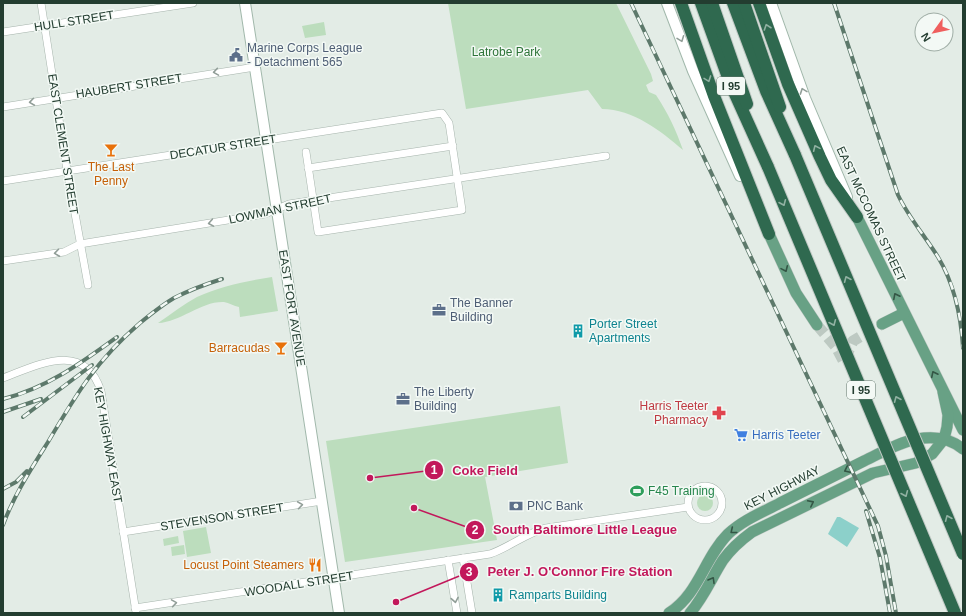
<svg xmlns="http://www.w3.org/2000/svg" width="966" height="616" font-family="Arial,sans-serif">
<rect width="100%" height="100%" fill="#e3ece6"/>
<g fill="#bcddbd">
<path d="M448,3H616L651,74L653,81L646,85L649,92L656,95C668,113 676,130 683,150C661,131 633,109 602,109L588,90L466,109Z"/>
<path d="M324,22L326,35L305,38L302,26Z"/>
<path d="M272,277L278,311L240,317L239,307C234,306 229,303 224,302C201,301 181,322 158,323C171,314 184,304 197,297C221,286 247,281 272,277Z"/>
<path d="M560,406L568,463L485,477L497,540L345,562L326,441Z"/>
<circle cx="705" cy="503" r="8"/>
<path d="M206,527L211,553L187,557L183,531Z"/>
<path d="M178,536L179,543L164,546L163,539Z"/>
<path d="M184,545L185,554L172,556L171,547Z"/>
</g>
<path fill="#8cd0ca" d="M837,517H840L859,528L847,547L828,534Z"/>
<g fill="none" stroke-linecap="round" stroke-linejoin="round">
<g stroke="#bdc9c2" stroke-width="11" stroke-dasharray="11 5.5" stroke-linecap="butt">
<path d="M817,325L836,347L845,364"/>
<path d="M845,359L853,341L882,324"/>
</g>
<g stroke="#a6b4ac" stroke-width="8">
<g id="street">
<path d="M41,3L66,164L88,285"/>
<path d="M3,32L193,3"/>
<path d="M3,107L255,67"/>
<path d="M308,168L453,146"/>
<path d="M3,181L442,113L449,123L462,210L318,232L306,152"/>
<path d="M3,261L64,252L80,244L265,214L289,204L606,156"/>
<path d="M3,378C38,365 84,340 101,391L136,612"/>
<circle cx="705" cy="503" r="17"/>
<path d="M123,532L322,501"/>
<path d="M463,558L472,613"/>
<path d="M448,560L457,613"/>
<path d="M135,608L490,554C510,547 526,533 546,528L688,507"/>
</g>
</g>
<g stroke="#a1b8ab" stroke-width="12">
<g id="secondary">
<path d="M245,3L339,613"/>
<path d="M667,3L693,71L740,176"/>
<path d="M771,3L805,98L847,197"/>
</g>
</g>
<g stroke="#c1c9c5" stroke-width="12">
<g id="primary">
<path d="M857,217L963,430"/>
<path d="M769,234L796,293L817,325"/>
<path d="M882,324L904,313"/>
<path d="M669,613C699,594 704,558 728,534C743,520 763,512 780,503C808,489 836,475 864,461C881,453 899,442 917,439C934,436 950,438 963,449"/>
<path d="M690,613C704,597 712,577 723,560C731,549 741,540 752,532L873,473L916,463L932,454L944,439L947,427L948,415L943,392"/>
</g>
</g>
<g stroke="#c1c9c5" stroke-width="14">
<g id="highway">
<path d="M681,3L714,96L769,234"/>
<path d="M701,3L730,83L768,167"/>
<path d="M712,3L747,104"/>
<path d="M733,3L766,91L795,155"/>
<path d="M744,3L780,107"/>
<path d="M759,3L788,84L820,157L831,180L857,217"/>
</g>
</g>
<use href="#street" stroke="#fff" stroke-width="7"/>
<use href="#secondary" stroke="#fff" stroke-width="10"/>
<use href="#primary" stroke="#68a185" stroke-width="11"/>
<use href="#highway" stroke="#2f694f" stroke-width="12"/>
<g stroke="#5d796b" stroke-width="4">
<g id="rail">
<path d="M631,3L878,526L886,556L896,613"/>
<path d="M834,3L898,195C909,218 925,236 938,257C955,285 961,316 963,348"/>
<path d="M3,399C47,388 81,363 117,337"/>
<path d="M3,412L41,399"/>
<path d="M23,417L92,365"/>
<path d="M3,489L16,482L27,471"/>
<path d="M866,511L880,558L890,613"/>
<path d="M3,525C14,495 31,469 48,442C77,393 96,361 140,323C151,314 162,305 174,298C190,290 206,284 222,279"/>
</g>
</g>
<use href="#rail" stroke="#f3f9f5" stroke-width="2.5" stroke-dasharray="8" stroke-linecap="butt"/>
<g stroke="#c1c9c5" stroke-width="14" stroke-linecap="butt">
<g id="highway-bridge">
<path d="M795,155L963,554"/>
<path d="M768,167L955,613"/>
</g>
</g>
<use href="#highway-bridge" stroke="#2f694f" stroke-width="12"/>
</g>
<defs><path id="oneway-chevron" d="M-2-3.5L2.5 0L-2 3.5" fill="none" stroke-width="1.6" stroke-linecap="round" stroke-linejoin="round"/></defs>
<g stroke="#91b1a2">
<use href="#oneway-chevron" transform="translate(767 27) rotate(-109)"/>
<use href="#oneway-chevron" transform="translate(708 79) rotate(70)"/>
<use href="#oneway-chevron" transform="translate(816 148) rotate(-114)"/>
<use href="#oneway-chevron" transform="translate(783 203) rotate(67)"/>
<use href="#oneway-chevron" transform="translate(847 279) rotate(-113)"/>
<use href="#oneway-chevron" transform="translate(833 323) rotate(67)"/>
<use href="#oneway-chevron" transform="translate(897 399) rotate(-113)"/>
<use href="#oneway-chevron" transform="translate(905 494) rotate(67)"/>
<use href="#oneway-chevron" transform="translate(948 518) rotate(-113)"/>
</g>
<g stroke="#919e98">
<use href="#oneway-chevron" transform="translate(681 39) rotate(69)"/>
<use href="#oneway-chevron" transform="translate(216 72) rotate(171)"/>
<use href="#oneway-chevron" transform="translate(803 91) rotate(-110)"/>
<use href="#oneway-chevron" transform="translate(32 102) rotate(172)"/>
<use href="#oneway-chevron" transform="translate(211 223) rotate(170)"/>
<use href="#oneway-chevron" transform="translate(57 253) rotate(172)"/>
<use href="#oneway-chevron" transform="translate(300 505) rotate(-8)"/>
<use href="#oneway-chevron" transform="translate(455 600) rotate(80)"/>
<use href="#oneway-chevron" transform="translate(174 603) rotate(-9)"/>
</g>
<g stroke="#345645">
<use href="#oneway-chevron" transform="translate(785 269) rotate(66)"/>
<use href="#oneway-chevron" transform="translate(896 296) rotate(-117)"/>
<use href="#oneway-chevron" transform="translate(934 374) rotate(-116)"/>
<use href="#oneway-chevron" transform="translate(847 470) rotate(155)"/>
<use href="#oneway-chevron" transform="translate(811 503) rotate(-27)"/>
<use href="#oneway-chevron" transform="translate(733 531) rotate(141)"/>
<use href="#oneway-chevron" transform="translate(712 580) rotate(-60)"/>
</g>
<defs>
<g id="civic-bare" transform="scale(1.08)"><path d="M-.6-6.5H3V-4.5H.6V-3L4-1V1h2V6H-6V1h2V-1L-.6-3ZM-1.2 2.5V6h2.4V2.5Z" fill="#5c6f8a" stroke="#f3f9f5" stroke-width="2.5" paint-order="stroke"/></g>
<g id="bar-bare" transform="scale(1.08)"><path d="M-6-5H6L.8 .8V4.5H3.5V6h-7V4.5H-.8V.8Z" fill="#e8710a" stroke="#f3f9f5" stroke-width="2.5" paint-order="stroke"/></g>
<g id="office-bare" transform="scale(1.08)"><path d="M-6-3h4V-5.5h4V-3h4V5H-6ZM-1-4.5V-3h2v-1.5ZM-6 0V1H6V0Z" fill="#5c6f8a" stroke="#f3f9f5" stroke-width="2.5" paint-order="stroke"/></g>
<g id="building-bare" transform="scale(1.08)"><path d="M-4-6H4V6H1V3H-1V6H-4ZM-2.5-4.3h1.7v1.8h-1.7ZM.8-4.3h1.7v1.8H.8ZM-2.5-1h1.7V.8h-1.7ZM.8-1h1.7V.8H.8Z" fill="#0f9aa8" stroke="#f3f9f5" stroke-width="2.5" paint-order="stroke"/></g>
<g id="pharmacy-bare" transform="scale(1.08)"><path d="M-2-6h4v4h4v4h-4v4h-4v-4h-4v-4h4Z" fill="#e0444e" stroke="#f3f9f5" stroke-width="2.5" paint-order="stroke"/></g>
<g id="supermarket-bare" transform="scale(1.08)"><path d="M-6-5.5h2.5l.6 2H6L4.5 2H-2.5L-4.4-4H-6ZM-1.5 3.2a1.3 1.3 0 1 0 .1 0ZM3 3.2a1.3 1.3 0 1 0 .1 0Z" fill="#3f7fe0" stroke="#f3f9f5" stroke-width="2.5" paint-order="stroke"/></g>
<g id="stadium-bare" transform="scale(1.08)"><path d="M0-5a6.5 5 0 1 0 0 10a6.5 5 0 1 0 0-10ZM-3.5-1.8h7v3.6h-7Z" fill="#2e9e5b" stroke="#f3f9f5" stroke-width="2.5" paint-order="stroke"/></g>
<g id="bank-bare" transform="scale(1.08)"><path d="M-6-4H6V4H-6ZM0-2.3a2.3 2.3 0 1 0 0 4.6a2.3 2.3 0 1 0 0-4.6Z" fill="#5c6f8a" stroke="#f3f9f5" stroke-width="2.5" paint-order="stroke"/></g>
<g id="restaurant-bare" transform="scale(1.08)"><path d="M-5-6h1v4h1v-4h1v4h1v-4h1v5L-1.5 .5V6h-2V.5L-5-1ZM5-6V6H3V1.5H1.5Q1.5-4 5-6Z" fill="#e8710a" stroke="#f3f9f5" stroke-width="2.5" paint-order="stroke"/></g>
</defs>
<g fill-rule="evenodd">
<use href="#civic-bare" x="236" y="55"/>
<use href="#bar-bare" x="111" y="150"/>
<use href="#office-bare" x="439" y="310"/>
<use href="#building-bare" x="578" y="331"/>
<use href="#bar-bare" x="281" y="348"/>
<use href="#office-bare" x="403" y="399"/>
<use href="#pharmacy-bare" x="719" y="413"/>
<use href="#supermarket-bare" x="741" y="435"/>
<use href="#stadium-bare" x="637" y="491"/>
<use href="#bank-bare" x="516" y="506"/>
<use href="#restaurant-bare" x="315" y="565"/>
<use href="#building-bare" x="498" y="595"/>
</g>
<g text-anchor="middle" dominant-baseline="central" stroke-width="3" stroke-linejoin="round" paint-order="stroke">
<g fill="#f3f9f5" stroke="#61756b" stroke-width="1">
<rect x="717" y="77" width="28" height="18" rx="3"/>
<rect x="847" y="381" width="28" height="18" rx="3"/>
</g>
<g font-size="11" font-weight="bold" fill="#233d30">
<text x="731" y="86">I 95</text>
<text x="861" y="390">I 95</text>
</g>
<g font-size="12" fill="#233d30" stroke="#f3f9f5">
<text transform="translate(74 21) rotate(-9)">HULL STREET</text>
<text transform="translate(129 86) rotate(-9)">HAUBERT STREET</text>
<text transform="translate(63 144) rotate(81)">EAST CLEMENT STREET</text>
<text transform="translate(223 147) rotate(-9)">DECATUR STREET</text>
<text transform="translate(280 209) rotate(-12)">LOWMAN STREET</text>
<text transform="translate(871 214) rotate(65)">EAST MCCOMAS STREET</text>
<text transform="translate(292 308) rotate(81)">EAST FORT AVENUE</text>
<text transform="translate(108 445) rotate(80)">KEY HIGHWAY EAST</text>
<text transform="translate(782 488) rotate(-27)">KEY HIGHWAY</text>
<text transform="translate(222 517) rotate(-9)">STEVENSON STREET</text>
<text transform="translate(299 584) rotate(-9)">WOODALL STREET</text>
</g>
<g font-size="12" fill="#4e5e75" stroke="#f3f9f5" text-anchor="start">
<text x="247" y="48">Marine Corps League<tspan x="247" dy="14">- Detachment 565</tspan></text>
<text x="450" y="303">The Banner<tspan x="450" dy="14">Building</tspan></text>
<text x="414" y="392">The Liberty<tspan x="414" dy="14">Building</tspan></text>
<text x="527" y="506">PNC Bank</text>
</g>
<g font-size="12" fill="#2e7438" stroke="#f3f9f5">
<text x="506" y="52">Latrobe Park</text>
</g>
<g font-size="12" fill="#c56008" stroke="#f3f9f5" text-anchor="end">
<text x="111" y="167" text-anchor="middle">The Last<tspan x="111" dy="14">Penny</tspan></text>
<text x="270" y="348">Barracudas</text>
<text x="304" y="565">Locust Point Steamers</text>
</g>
<g font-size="12" fill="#0d838f" stroke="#f3f9f5" text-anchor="start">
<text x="589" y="324">Porter Street<tspan x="589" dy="14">Apartments</tspan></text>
<text x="509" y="595">Ramparts Building</text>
</g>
<g font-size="12" fill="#be3a42" stroke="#f3f9f5" text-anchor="end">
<text x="708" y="406">Harris Teeter<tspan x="708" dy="14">Pharmacy</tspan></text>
</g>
<g font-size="12" fill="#366cbe" stroke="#f3f9f5" text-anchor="start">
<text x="752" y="435">Harris Teeter</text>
</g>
<g font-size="12" fill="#27864d" stroke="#f3f9f5" text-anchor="start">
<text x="648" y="491">F45 Training</text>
</g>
</g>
<path fill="none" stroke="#c2185b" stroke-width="1.5" d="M370 478L434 470M414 508L475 530M396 602L469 572"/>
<g fill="#c2185b" stroke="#f3f9f5" stroke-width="1.5">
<circle cx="370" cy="478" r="4"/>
<circle cx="414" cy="508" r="4"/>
<circle cx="396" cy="602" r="4"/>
<circle cx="434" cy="470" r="10"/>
<circle cx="475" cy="530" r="10"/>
<circle cx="469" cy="572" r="10"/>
</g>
<g font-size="12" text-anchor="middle" font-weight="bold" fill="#fff">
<text x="434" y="474">1</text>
<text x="475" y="534">2</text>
<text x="469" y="576">3</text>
</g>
<g font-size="13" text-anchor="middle" font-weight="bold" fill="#c2185b" stroke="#f3f9f5" stroke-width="3" stroke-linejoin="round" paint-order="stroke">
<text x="485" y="475">Coke Field</text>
<text x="585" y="534">South Baltimore Little League</text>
<text x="580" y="576">Peter J. O'Connor Fire Station</text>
</g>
<rect width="966" height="616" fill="none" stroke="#233d30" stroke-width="8"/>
<g transform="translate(934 32) rotate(237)"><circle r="19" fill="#f3f9f5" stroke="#a0aea6"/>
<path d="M0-3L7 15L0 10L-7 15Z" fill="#ef5f5e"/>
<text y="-6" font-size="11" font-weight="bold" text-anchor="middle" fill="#233d30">N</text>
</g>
</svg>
